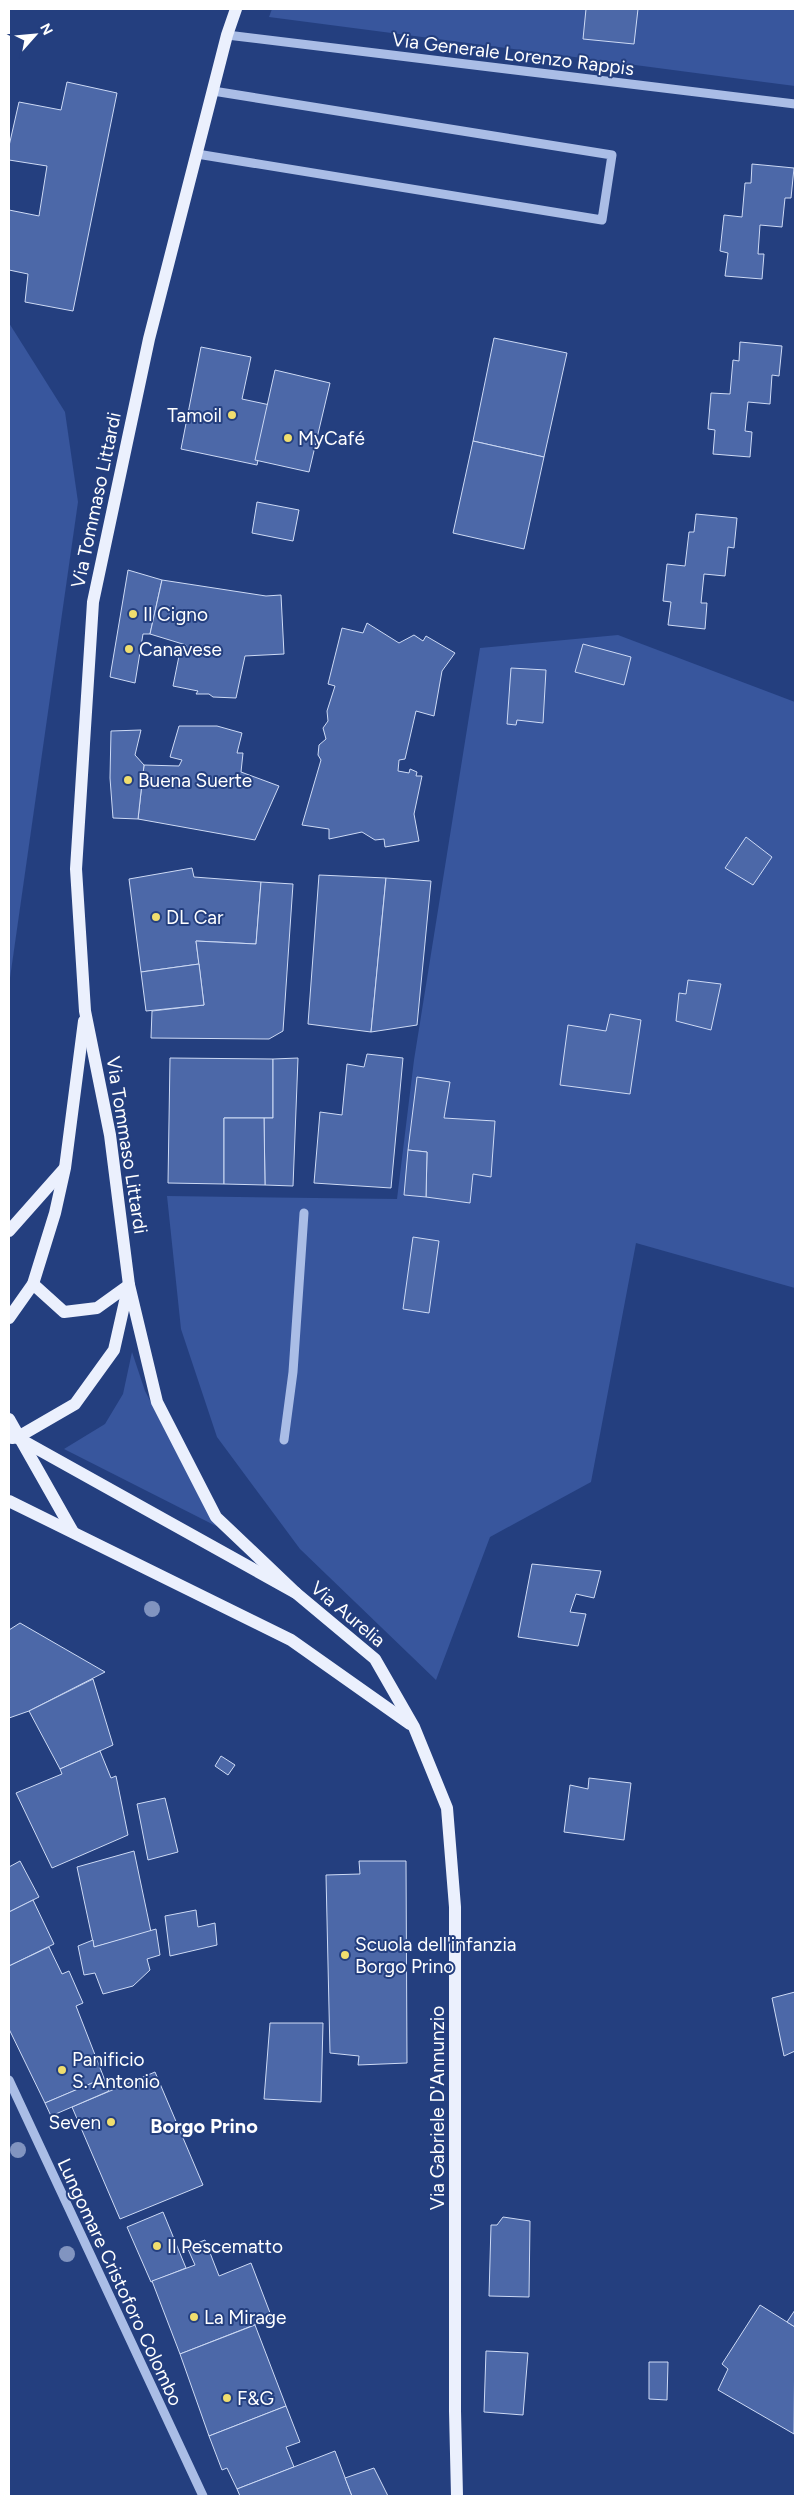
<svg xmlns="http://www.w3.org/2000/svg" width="804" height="2505" font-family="Figtree,sans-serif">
<rect width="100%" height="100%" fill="#243f7f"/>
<g fill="#38569d">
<path d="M272,9H795V86L269,17Z"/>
<path d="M9,323L65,412L78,502L9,985Z"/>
<path d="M618,635L795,702V1288L636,1243L591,1482L490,1537L436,1680L300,1549L217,1437L181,1329L167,1196L397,1199L414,1060L480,648Z"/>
<path d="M132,1352L145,1391L216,1526L64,1449L105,1424L123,1394Z"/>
</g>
<g fill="#4c68a8" stroke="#cddaf5">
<path d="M586,9H638L634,44L583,39Z"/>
<path d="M67,82L117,93L73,311L25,302L28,274L9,270V210L39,216L47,166L9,160V146L19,102L61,110Z"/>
<path d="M752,164L794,168L791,198H785L782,227L760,225L758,254H764L762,279L725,276L728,253L720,251L724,215L742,217L745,183H751Z"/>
<path d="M494,338L567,353L544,457L473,441Z"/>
<path d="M740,342L782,346L779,376L772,375L770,404L748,402L745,431L752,432L750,457L713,454L715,430L708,429L711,393L730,394L733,360L739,361Z"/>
<path d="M201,347L251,357L242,399L270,405L257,465L181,449Z"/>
<path d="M275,370L330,383L309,472L255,460Z"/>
<path d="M473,441L544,457L524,549L453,533Z"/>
<path d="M257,502L299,510L293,541L252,533Z"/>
<path d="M696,514L737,518L734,548L728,547L725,576L704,574L701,603H707L705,629L668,625L671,602L663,601L667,564L685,566L689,532H694Z"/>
<path d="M128,570L162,580L150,634H143L135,683L110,677Z"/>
<path d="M162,580L266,596L281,595L284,654L245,656L236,698L213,697L209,694H196L198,691L173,686L180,651L184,653L186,645L150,634Z"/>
<path d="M367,623L399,643L414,635L423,641L426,636L455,653L442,671L434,716L416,711L405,759L399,760L398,771L409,773L410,769L417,772L416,776H422L414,814L419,841L385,847L384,839L375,840L362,832L329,839V829L302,825L321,760L318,755L319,745L326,739L323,728L328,721L327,711L335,686L328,684L342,628L363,633Z"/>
<path d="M583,644L631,657L624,685L575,672Z"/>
<path d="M511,668L546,670L543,723L517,720L516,725L507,724Z"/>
<path d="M179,726H217L242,733L237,753H243L241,772L279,786L255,840L138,819L144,765L179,766L182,760L170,757Z"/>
<path d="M141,730L135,755L144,765L138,819L113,818L110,778L111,731Z"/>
<path d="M746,837L772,857L753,885L725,868Z"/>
<path d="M192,868L194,877L261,882L256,944L196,941L199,964L141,972L129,879Z"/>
<path d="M319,875L386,878L371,1032L308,1024Z"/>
<path d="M386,878L431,881L417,1025L371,1032Z"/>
<path d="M261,882L293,884L283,1031L269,1039L151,1038L152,1011L204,1005L196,941L256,944Z"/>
<path d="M199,964L204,1005L146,1011L141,972Z"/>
<path d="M688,980L721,984L711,1030L676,1021L679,993L686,994Z"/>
<path d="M610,1014L641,1020L630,1094L560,1085L568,1025L606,1031Z"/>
<path d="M367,1054L403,1058L391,1188L314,1183L320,1112L342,1115L347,1064L364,1067Z"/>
<path d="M170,1058L273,1059V1118H224V1184L168,1183Z"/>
<path d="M298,1058L293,1186L265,1185L264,1118H273V1059Z"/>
<path d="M417,1077L450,1082L444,1118L495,1121L491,1177L473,1174L470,1203L426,1197L427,1152L408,1150Z"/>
<path d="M224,1118H264L265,1185L224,1184Z"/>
<path d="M408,1150L427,1152L426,1197L404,1195Z"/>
<path d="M413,1237L439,1241L429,1313L403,1309Z"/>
<path d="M532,1564L601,1571L594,1598L576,1594L570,1612L586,1614L578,1646L518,1637Z"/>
<path d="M20,1623L105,1672L29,1711L9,1718V1630Z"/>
<path d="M93,1679L113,1745L60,1769L29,1711Z"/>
<path d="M100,1751L111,1778L116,1776L128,1835L52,1868L16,1793L62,1774L60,1769Z"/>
<path d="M221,1756L235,1765L228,1775L215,1766Z"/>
<path d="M589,1778L631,1783L624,1840L564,1832L570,1785L588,1789Z"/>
<path d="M165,1798L178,1852L148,1860L137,1804Z"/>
<path d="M134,1851L151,1932L94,1947L77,1867Z"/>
<path d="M20,1861L39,1897L9,1912V1867Z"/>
<path d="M359,1861H406L407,2063L358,2065L359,2056L330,2053L326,1875L360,1874Z"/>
<path d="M33,1900L54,1944L9,1966V1912Z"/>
<path d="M196,1910L198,1927L215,1923L217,1945L170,1956L165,1916Z"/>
<path d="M156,1929L160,1955L147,1959L150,1970L133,1986L103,1994L95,1973L84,1975L78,1946L93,1940L94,1947Z"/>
<path d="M49,1947L62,1974L69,1971L83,2003L76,2006L104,2078L45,2103L9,2029V1966Z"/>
<path d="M795,1992V2051L784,2056L772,1998Z"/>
<path d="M270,2023H323L321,2102L264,2099Z"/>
<path d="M155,2072L203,2185L120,2219L72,2107Z"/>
<path d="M104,2078L109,2091L51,2116L45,2103Z"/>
<path d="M163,2212L186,2268L151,2282L127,2227Z"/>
<path d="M503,2217L530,2221L529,2297L489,2296L491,2225H497Z"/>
<path d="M205,2240L219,2276L251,2263L272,2318L180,2354L152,2281L195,2265L187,2247Z"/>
<path d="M760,2305L795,2327L794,2434L718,2390L728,2369L722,2364Z"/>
<path d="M795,2310V2327L787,2322Z"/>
<path d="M255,2325L286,2406L209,2436L180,2354Z"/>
<path d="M486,2351L528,2353L523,2415L484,2412Z"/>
<path d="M649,2362H668L667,2400L649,2399Z"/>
<path d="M286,2406L300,2442L286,2447L294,2467L237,2489L227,2468L222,2470L209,2436Z"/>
<path d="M335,2451L352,2496H240L237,2489Z"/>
<path d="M374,2468L388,2496H352L345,2478Z"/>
</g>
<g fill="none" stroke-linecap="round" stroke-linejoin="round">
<g stroke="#aabde6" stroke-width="9">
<path d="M227,35L795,104"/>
<path d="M197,154L602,220L612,155L213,91"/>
<path d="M284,1440L293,1372L304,1213"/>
<path d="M9,2080L203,2496"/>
</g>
<g stroke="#ebf0fd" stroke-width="12">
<path d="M236,9L227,35L149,339L93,602L76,869L85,1011L110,1135L129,1285L157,1402L216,1517L296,1593"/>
<path d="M9,1231L64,1169"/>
<path d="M33,1284L64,1312L97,1308L129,1285"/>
<path d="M9,1318L33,1284L55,1213L65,1168L84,1021"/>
<path d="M9,1419L73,1532"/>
<path d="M9,1433L296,1593L375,1659L414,1727L447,1808L455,1907V2411L457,2496"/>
<path d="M12,1438L18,1437L75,1404L114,1350L128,1288"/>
<path d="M9,1501L291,1640L410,1724"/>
</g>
</g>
<g fill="#8194c0">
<circle cx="152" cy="1609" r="8"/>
<circle cx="18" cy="2150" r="8"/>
<circle cx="67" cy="2254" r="8"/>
</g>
<g fill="#f0de6e" stroke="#243f7f" stroke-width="2">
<circle cx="232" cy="415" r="5"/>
<circle cx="288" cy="438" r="5"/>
<circle cx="133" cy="614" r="5"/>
<circle cx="129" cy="649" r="5"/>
<circle cx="128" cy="780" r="5"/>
<circle cx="156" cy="917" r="5"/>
<circle cx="345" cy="1955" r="5"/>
<circle cx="62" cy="2070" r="5"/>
<circle cx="111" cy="2122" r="5"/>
<circle cx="157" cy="2246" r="5"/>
<circle cx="194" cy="2317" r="5"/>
<circle cx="227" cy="2398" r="5"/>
</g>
<g text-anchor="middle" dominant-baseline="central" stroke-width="4" stroke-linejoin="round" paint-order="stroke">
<g font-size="19" fill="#fff" stroke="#243f7f">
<text transform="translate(513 54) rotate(7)">Via Generale Lorenzo Rappis</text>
<text transform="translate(96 500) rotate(-78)">Via Tommaso Littardi</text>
<text transform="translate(127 1145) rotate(81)">Via Tommaso Littardi</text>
<text transform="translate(348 1614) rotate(40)">Via Aurelia</text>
<text transform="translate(437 2108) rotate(-90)">Via Gabriele D'Annunzio</text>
<text transform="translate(120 2282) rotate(65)">Lungomare Cristoforo Colombo</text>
</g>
<g font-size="19" fill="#fff" stroke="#243f7f" text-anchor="start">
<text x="222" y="415" text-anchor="end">Tamoil</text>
<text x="298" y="438">MyCafé</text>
<text x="143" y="614">Il Cigno</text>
<text x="139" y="649">Canavese</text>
<text x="138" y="780">Buena Suerte</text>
<text x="166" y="917">DL Car</text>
<text x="355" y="1944">Scuola dell'infanzia<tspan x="355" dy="22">Borgo Prino</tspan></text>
<text x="72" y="2059">Panificio<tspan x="72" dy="22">S. Antonio</tspan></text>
<text x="101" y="2122" text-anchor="end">Seven</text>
<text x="167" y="2246">Il Pescematto</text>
<text x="204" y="2317">La Mirage</text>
<text x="237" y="2398">F&amp;G</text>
</g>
<g font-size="20" font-weight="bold" fill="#fff" stroke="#243f7f">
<text x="204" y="2126">Borgo Prino</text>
</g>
</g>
<rect width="804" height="2505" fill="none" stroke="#ffffff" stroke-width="20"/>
<g transform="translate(35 35) rotate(63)" stroke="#243f7f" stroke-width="4" paint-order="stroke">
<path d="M0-4L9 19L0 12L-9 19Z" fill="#ffffff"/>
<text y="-8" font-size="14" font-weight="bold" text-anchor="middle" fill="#ffffff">N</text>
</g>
</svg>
